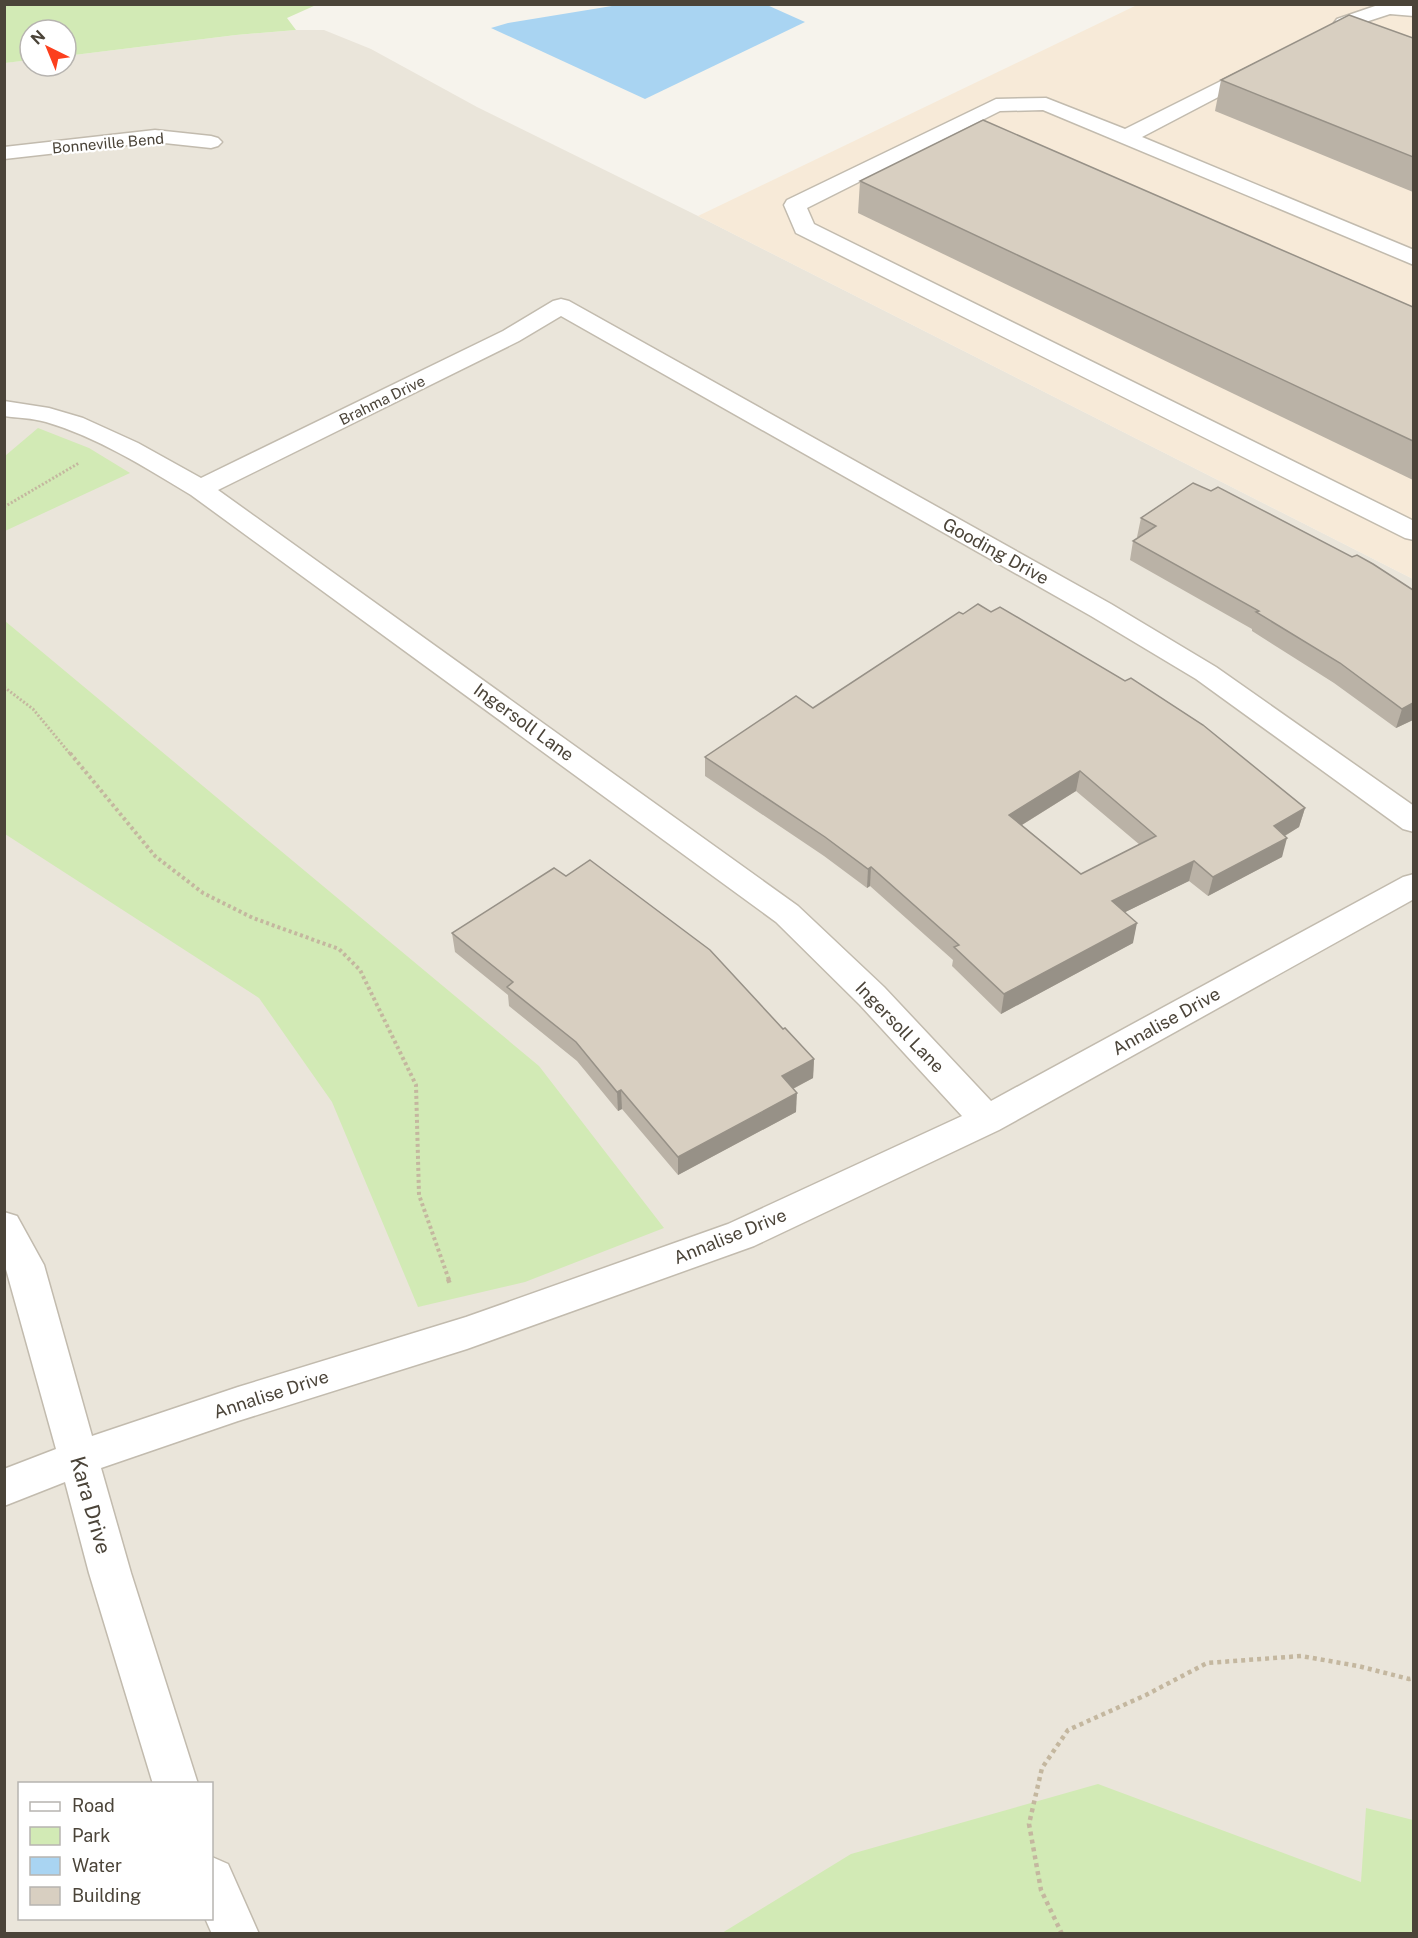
<svg xmlns="http://www.w3.org/2000/svg" width="1418" height="1938" font-family="'Public Sans',sans-serif">
<rect width="100%" height="100%" fill="#f6f3ec"/>
<path fill="#eae5da" fill-rule="evenodd" d="M296,30H324L371,49L477,107L698,216L1413,579V1927L1392,1934L5,1933L4,63L30,60V66H66V56L236,35ZM20,1784H212V1918H20Z"/>
<path fill="#f7ead8" d="M1196,4L1202,6L1209,4L1413,5V579L698,216L1137,5Z"/>
<g fill="#d2eab5">
<path d="M4,5L5,4L316,5L287,18L296,30L236,35L66,56V30H30V60L5,63Z"/>
<path d="M38,428L89,448L130,473L5,531V456Z"/>
<path d="M5,621L539,1066L664,1228L525,1282L418,1307L332,1102L259,998L5,834Z"/>
<path d="M1098,1784L1361,1882L1366,1808L1413,1820V1933H722L851,1854Z"/>
</g>
<path fill="#a9d4f2" d="M618,5H767L805,22L645,99L491,28L508,23Z"/>
<g fill="none" stroke-linecap="round" stroke-linejoin="round">
<g stroke="#c2bbae" stroke-width="3">
<g id="minor">
<path d="M1381,4H1414V16L1390,14L1344,29L1337,27L1334,23L1337,19Z"/>
<path d="M1259,62L1266,64L1269,68L1266,72L1142,137L1414,250V265L1043,110L1000,111L807,208L814,224L1414,521V540L1405,538L796,233L784,205L787,200L996,99L1046,98L1125,129Z"/>
<path d="M155,130L211,136L218,138L222,142L218,146L211,148L155,142L4,159V147Z"/>
<path d="M561,299L569,301L1111,604L1216,667L1414,806V832L1403,829L1196,679L1091,616L561,316L519,341L218,490L798,906L884,987L991,1101L1403,877L1414,874V899L999,1130L754,1246L467,1349L238,1421L101,1468L131,1573L198,1784H153L89,1573L65,1482L4,1506V1469L56,1449L4,1262V1212L17,1216L44,1265L92,1436L238,1387L466,1317L728,1224L962,1116L860,1005L776,922L191,495C145,467 97,437 46,422C32,418 18,418 4,416V401L49,408L83,418L138,443L201,478L503,331L553,301Z"/>
<path d="M212,1857L228,1864L259,1934H212L205,1918H212Z"/>
</g>
</g>
<g stroke="#c4b79f" stroke-width="3" stroke-dasharray="2 2" stroke-linecap="butt">
<path d="M4,507L79,463"/>
<path d="M4,687L33,709L71,755"/>
</g>
<path stroke="#c4b79f" stroke-width="4" stroke-dasharray="3 3" stroke-linecap="butt" d="M70,753L155,856L203,893L253,918L339,949L360,970L416,1085L419,1195L449,1280"/>
<g stroke="#c4b79f" stroke-width="4.5" stroke-dasharray="4 4" stroke-linecap="butt">
<path d="M448,1279L450,1284"/>
<path d="M1062,1934L1041,1890L1029,1824L1042,1768L1068,1730L1146,1695L1207,1663L1301,1656L1358,1666L1409,1679L1414,1678"/>
</g>
<use href="#minor" fill="#fff" fill-rule="evenodd"/>
</g>
<g fill="#bab2a6" fill-rule="evenodd">
<path d="M1413,38V192L1215,111L1221,80Z"/>
<path d="M860,181L1413,307V480L858,213Z"/>
<path d="M1193,483L1413,720L1396,728L1334,683L1252,631V629L1130,560L1133,541L1139,537H1137L1141,518Z"/>
<path d="M813,708L1305,808L1299,827L1285,836L1282,857L1208,896L1189,881L1125,912L1133,943L1001,1014L952,966L953,960L870,886L867,888L824,856L705,776V757ZM1076,791L1140,845L1081,874L1022,825Z"/>
<path d="M452,933L783,1029L814,1059L813,1078L793,1089L796,1112L678,1175L622,1109L618,1111L577,1061L509,1006L508,995L455,952Z"/>
</g>
<g fill="#979187">
<path d="M1413,703V720L1396,728L1402,709Z"/>
<path d="M1080,771L1076,791L1007,834L1009,815Z"/>
<path d="M1305,808L1299,827L1269,845L1274,826Z"/>
<path d="M1287,838L1282,857L1208,896L1213,877Z"/>
<path d="M1194,861L1189,881L1109,920L1112,901Z"/>
<path d="M871,867L870,886L867,888L868,869Z"/>
<path d="M1137,923L1133,943L1001,1014L1004,994Z"/>
<path d="M814,1059L813,1078L781,1095L782,1076Z"/>
<path d="M621,1090L622,1109L618,1111L617,1092Z"/>
<path d="M797,1093L796,1112L678,1175V1157Z"/>
</g>
<g fill="#d8cfc1" stroke="#979187" stroke-width="1.5" fill-rule="evenodd">
<path d="M1349,15L1413,38V157L1221,80Z"/>
<path d="M983,120L1413,307V441L860,181Z"/>
<path d="M1193,483L1211,491L1218,487L1352,557L1357,555L1373,564L1413,590V703L1402,709L1340,663L1256,612L1259,611L1133,541L1156,526L1141,518Z"/>
<path d="M978,604L991,612L1000,607L1125,681L1131,678L1203,725L1305,808L1274,826L1287,838L1213,877L1194,861L1112,901L1137,923L1004,994L954,947L959,945L871,867L868,869L825,837L705,757L796,696L813,708L959,612L963,614ZM1080,771L1156,836L1081,874L1009,815Z"/>
<path d="M590,860L710,950L783,1029L785,1028L814,1059L782,1076L797,1093L678,1157L621,1090L617,1092L576,1042L507,987L513,982L452,933L554,868L566,876Z"/>
</g>
<g text-anchor="middle" dominant-baseline="central" stroke-width="4.5" stroke-linejoin="round" paint-order="stroke">
<g font-size="15" fill="#4b4439" stroke="#fff">
<text transform="translate(108 143) rotate(-5)">Bonneville Bend</text>
<text transform="translate(382 400) rotate(-26)">Brahma Drive</text>
</g>
<g font-size="18" fill="#4b4439" stroke="#fff">
<text transform="translate(996 551) rotate(29)">Gooding Drive</text>
<text transform="translate(524 722) rotate(36)">Ingersoll Lane</text>
<text transform="translate(1166 1021) rotate(-29)">Annalise Drive</text>
<text transform="translate(900 1027) rotate(46)">Ingersoll Lane</text>
<text transform="translate(730 1236) rotate(-22)">Annalise Drive</text>
<text transform="translate(271 1394) rotate(-18)">Annalise Drive</text>
</g>
<g font-size="21" fill="#4b4439" stroke="#fff">
<text transform="translate(91 1505) rotate(74)">Kara Drive</text>
</g>
</g>
<rect width="1418" height="1938" fill="none" stroke="#4b4439" stroke-width="12"/>
<rect x="18" y="1782" width="195" height="138" fill="#ffffff" stroke="#b7b4b0" stroke-width="1.5"/>
<rect x="30" y="1802" width="30" height="9" fill="#ffffff" stroke="#b7b4b0" stroke-width="1.5"/>
<text x="72" y="1812" font-size="18" fill="#4b4439">Road</text>
<rect x="30" y="1827" width="30" height="18" fill="#d2eab5" stroke="#b7b4b0" stroke-width="1.5"/>
<text x="72" y="1842" font-size="18" fill="#4b4439">Park</text>
<rect x="30" y="1857" width="30" height="18" fill="#a9d4f2" stroke="#b7b4b0" stroke-width="1.5"/>
<text x="72" y="1872" font-size="18" fill="#4b4439">Water</text>
<rect x="30" y="1887" width="30" height="18" fill="#d8cfc1" stroke="#b7b4b0" stroke-width="1.5"/>
<text x="72" y="1902" font-size="18" fill="#4b4439">Building</text>
<g transform="translate(48 48) rotate(317)"><circle r="28" fill="#ffffff" stroke="#b7b4b0" stroke-width="1.5"/>
<path d="M0-4.5L10 22L0 15L-10 22Z" fill="#fc3f1d"/>
<text y="-9" font-size="16" font-weight="bold" text-anchor="middle" fill="#4b4439">N</text>
</g>
</svg>
